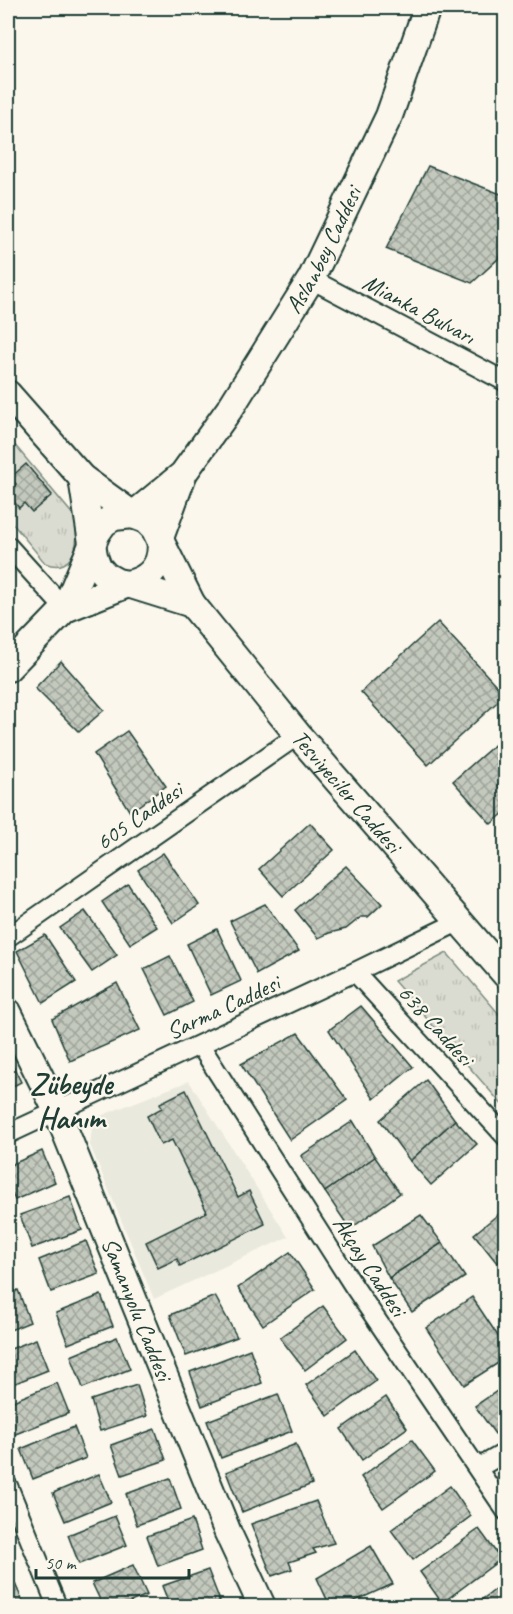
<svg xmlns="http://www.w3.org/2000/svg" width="513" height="1614" font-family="Caveat,sans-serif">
<defs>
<pattern id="park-tufts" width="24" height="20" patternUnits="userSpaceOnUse" patternTransform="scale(1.5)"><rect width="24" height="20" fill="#dbdcd1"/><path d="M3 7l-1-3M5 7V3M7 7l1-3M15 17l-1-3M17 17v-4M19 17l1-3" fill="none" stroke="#bcbeb4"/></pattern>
<pattern id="building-cross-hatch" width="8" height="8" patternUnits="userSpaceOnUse" patternTransform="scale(1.5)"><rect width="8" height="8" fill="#c4c9be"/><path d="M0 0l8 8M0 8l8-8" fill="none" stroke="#9fa49b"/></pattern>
</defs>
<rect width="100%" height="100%" fill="#fbf7ec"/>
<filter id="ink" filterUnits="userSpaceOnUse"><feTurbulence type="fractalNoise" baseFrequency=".0167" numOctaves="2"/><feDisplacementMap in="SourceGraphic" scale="12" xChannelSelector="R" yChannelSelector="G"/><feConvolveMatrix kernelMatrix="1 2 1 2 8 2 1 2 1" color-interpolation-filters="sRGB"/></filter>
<g filter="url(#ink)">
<path fill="#eae9de" d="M189,1081L288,1237L154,1299L90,1145L92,1128L100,1116Z"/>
<g fill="url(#park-tufts)" stroke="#7d8c82" stroke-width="1.5">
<path d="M8,437L74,516C81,536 76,576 45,563L8,518Z"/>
<path d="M447,953L505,1021V1108L394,981Z"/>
</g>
<g fill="url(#building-cross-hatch)" stroke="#1f3d34" stroke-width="1.5">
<path d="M428,166L506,196V243L498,259L472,283L386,249Z"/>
<path d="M26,464L52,495L32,512L24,503L19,508L8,494V491L16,484L10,478Z"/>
<path d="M8,583L15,592L8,599Z"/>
<path d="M438,622L505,695L428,765L361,692Z"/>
<path d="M61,661L104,710L79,732L35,688Z"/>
<path d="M127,731L166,786L130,812L94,754Z"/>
<path d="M506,735V811L491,824L453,781Z"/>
<path d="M310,823L334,850L283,896L259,869Z"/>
<path d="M163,853L199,905L173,923L138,870Z"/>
<path d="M346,866L382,904L368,917H361L346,929L329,933L318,938L295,910Z"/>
<path d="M128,884L157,927L130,944L102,902Z"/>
<path d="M265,904L299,951L257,974L230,921Z"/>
<path d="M85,911L117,955L92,972L60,928Z"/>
<path d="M217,929L241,981L211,995L187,944Z"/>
<path d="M45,935L76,982L43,1003L17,951Z"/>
<path d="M170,956L193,1002L167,1015L144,969Z"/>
<path d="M117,983L140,1030L70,1061L52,1019Z"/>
<path d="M361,1006L413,1067L374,1099L329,1030Z"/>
<path d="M298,1033L347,1100L290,1140L241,1064Z"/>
<path d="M8,1056L21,1082L8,1089Z"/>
<path d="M426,1080L455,1120L410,1161L380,1120Z"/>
<path d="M186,1090L238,1197L249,1191L265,1224L180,1266L177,1259L158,1268L146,1242L207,1212L172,1140L161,1145L147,1116L162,1108L160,1103Z"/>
<path d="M455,1120L477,1144L431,1185L410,1161Z"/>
<path d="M353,1121L375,1157L325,1192L301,1156Z"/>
<path d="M42,1151L55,1182L15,1200L8,1184V1166Z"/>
<path d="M375,1157L400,1193L350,1229L325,1192Z"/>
<path d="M70,1197L82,1230L32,1248L20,1215Z"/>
<path d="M506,1208V1256L497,1263L474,1234Z"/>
<path d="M421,1215L442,1243L389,1278L372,1246Z"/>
<path d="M86,1241L99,1274L51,1292L39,1260Z"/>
<path d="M442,1243L465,1277L412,1312L389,1278Z"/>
<path d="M290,1252L315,1289L263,1325L238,1288Z"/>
<path d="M18,1290L30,1322L8,1331V1294Z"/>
<path d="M101,1295L113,1326L68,1344L56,1313Z"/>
<path d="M215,1296L237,1337L186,1356L170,1315Z"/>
<path d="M472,1297L506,1348V1358L464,1385L426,1328Z"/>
<path d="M323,1306L347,1338L305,1370L280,1338Z"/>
<path d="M117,1337L130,1369L83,1388L71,1356Z"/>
<path d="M36,1339L48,1370L8,1386V1350Z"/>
<path d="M250,1349L262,1383L202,1406L190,1372Z"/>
<path d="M355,1350L376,1381L328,1416L306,1385Z"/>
<path d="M57,1383L69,1413L13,1435L8,1422V1403Z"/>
<path d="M137,1385L147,1416L100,1431L91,1400Z"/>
<path d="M506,1385V1426L495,1434L475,1406Z"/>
<path d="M278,1394L292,1431L221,1458L207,1421Z"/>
<path d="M386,1397L407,1428L362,1460L341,1429Z"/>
<path d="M74,1427L86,1458L33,1479L21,1449Z"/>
<path d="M155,1429L166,1460L122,1475L111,1445Z"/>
<path d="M412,1440L435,1471L383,1508L361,1477Z"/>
<path d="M296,1444L312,1484L242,1512L226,1472Z"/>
<path d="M99,1474L111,1502L65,1521L53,1493Z"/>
<path d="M170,1478L181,1509L137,1525L126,1494Z"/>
<path d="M450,1486L471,1516L413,1560L391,1530Z"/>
<path d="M316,1501L334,1543L313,1549L316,1553L289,1562L292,1569L272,1576L251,1524Z"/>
<path d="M115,1516L127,1545L79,1564L68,1535Z"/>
<path d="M192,1520L202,1550L158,1566L147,1536Z"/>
<path d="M479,1529L501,1559L442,1603L420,1572Z"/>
<path d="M371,1546L393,1584L344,1606H330L317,1578Z"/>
<path d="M133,1565L147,1595L121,1606H103L92,1583Z"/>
<path d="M208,1570L220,1601L204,1606H170L162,1586Z"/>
<path d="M12,1577L25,1606H8V1579Z"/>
<path d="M506,1582V1606H473Z"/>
</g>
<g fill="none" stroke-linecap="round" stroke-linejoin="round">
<g stroke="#1f3d34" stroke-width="22">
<g id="street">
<path d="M311,279L506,382"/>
<path d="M8,546L65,609"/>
<path d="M8,937L298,735"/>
<path d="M355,972L506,1137"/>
<path d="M200,1045L353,1285L506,1511"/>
<path d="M8,1134L355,972L458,922"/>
<path d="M478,1468L506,1452"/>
<path d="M8,1486L57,1606"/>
</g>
</g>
<g stroke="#1f3d34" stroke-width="30">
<g id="secondary">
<path id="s1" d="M8,394L82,478L133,515L146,520L154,528L192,604L298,735L506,975"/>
<path d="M82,478L94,556L98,567L106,576L117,582L128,584L192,604"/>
<path d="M65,609L128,584C152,579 164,563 160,538L183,475"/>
<path id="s2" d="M8,668L65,609L97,533L104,523L114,517L133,515L183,474L231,407L311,279L389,116L427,8"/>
<path id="s3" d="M8,1012L57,1111L228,1533L262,1606"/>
</g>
</g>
<use href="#street" stroke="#fbf7ec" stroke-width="18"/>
<use href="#secondary" stroke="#fbf7ec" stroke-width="26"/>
</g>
</g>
<g text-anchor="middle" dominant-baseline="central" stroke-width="4.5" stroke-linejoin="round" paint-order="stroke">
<g font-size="24" fill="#1f3d34" stroke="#fbf7ec">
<text stroke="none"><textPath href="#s2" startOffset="537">Aslanbey Caddesi</textPath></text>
<text transform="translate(419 309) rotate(28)">Mianka Bulvarı</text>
<text stroke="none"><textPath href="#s1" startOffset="528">Tesviyeciler Caddesi</textPath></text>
<text transform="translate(139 816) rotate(-35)">605 Caddesi</text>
<text transform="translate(223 1007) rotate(-25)">Sarma Caddesi</text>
<text transform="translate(436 1025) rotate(48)">638 Caddesi</text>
<text transform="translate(370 1266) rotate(57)">Akçay Caddesi</text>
<text stroke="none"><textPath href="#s3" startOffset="324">Samanyolu Caddesi</textPath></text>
</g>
<g font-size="30" font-weight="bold" fill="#1f3d34" stroke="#fbf7ec">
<text x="71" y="1084">Zübeyde<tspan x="71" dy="34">Hanım</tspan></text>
</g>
</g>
<rect width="513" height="1614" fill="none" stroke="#fbf7ec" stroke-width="30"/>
<rect x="15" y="15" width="483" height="1584" fill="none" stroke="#1f3d34" stroke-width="2" filter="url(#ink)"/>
<path d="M36 1569v9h153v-9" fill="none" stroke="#1f3d34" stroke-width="3"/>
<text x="45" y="1569" font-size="18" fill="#1f3d34" stroke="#fbf7ec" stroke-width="4.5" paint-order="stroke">50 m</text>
</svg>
